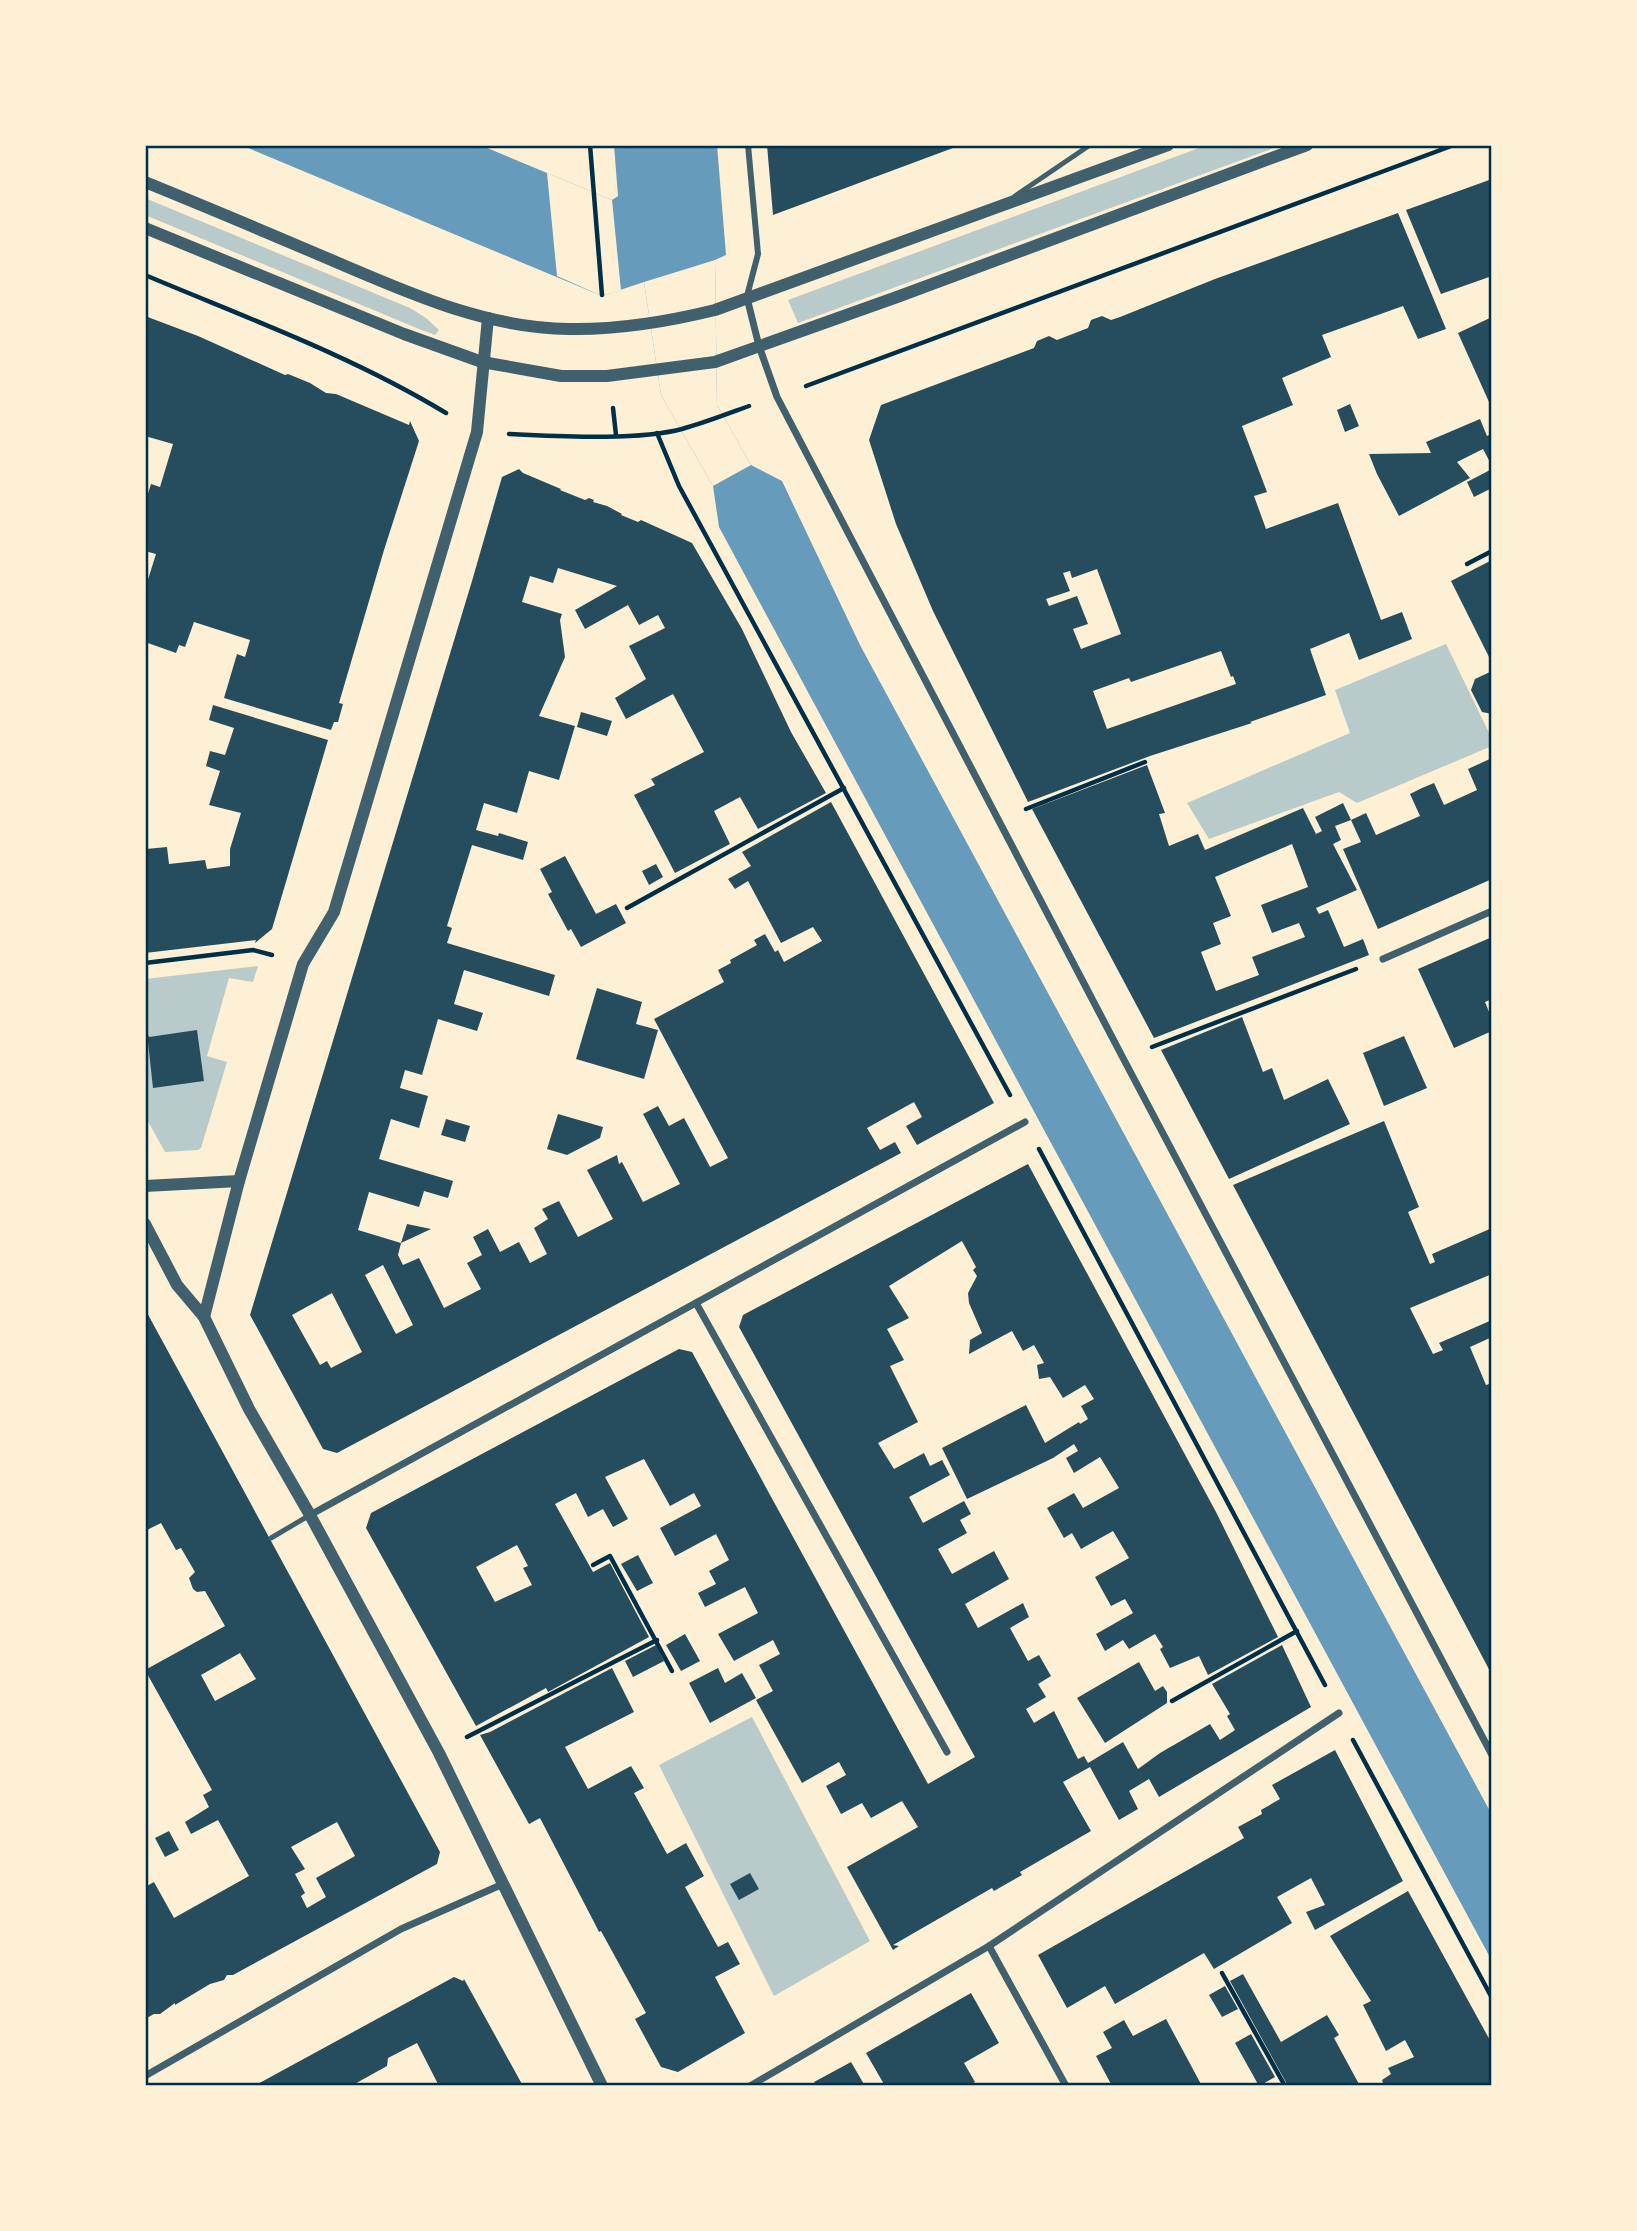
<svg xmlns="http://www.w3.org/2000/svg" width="1637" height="2231" font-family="'Archivo Narrow',sans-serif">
<rect width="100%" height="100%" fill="#fdf0d5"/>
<g fill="#b9caca">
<path d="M1207,145H1282L798,323L788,300Z"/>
<path d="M145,198L410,308L426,318L439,330L435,335L419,329L145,215Z"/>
<path d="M1446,644L1492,739V746L1357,803L1339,792L1209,839L1187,803L1350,733L1335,690Z"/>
<path d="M258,966L253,982L229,978L207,1056L227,1062L201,1148L198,1150L165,1152L145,1116V979Z"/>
<path d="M752,1717L870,1941L774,1996L659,1765Z"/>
</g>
<path fill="#669bbc" d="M241,145H480L612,200L618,196L614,145H717L726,255L715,260L717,405L751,465L782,481L860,645L1492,1815V1961L719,527L713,486L661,395L644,282L602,296Z"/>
<g fill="#fdf0d5">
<path d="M547,173L612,200L621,290L602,296L557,276Z"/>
<path d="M715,260L717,405L751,465L713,486L661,395L644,282Z"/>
</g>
<g fill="#264d5e" fill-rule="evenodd">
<path d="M767,145H961L773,215Z"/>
<path d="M1492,179V276L1441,294L1406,210Z"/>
<path d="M1398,213L1446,329L1418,339L1403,306L1322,335L1331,357L1282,378L1293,405L1242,426L1267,492L1254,496L1266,529L1338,503L1381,620L1402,612L1412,639L1359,660L1349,633L1310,649L1326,695L1250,722L1252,723L1150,756L1028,802L933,611L896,524L869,440L881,405L1034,348L1037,341L1049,336L1057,340L1088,328L1091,320L1102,316L1111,320L1120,317L1215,279ZM1097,569L1121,634L1081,649L1073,629L1088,624L1077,596L1049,606L1046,599L1070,591L1063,573L1070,571L1072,578ZM1221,651L1231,677L1233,676L1236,684L1107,729L1093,691L1129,678L1131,682Z"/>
<path d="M145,316L198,336L285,375L288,374L310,383L326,393L336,394L409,425L410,421L419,441L384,550L339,703L343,704L338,722H334L331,730L224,698L237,654L245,657L250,640L194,622L185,647L179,645L176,653L145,642V589L156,554L145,551V503L151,484L160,487L173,444L145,436Z"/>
<path d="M1492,317V401L1489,402L1458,333Z"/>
<path d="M1350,404L1359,426L1345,432L1337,410Z"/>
<path d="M1480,419L1487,436L1492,434V466L1483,449L1457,462L1470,478L1399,516L1377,474L1369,454L1431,453L1426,442Z"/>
<path d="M519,469L523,473L561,489L560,490L585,500L589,498L594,500L593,502L607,506L622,514L621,515L638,522L641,520L692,543L742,629L791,732L826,793L758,829L740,797L714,811L730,844L675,873L634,795L655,785L651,779L704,752L673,694L626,719L615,698L646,679L629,646L665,628L658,615L639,625L628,605L585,629L575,610L617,586L558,568L553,583L530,576L522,602L562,614L560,620L565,657L539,716L575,726L559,780L529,771L517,813L484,803L476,830L498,836L499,833L528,842L523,860L472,845L447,926L452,928L447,943L555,975L549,996L464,970L454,1004L483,1013L477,1031L438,1019L422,1075L405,1070L400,1088L428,1096L419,1128L391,1119L379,1159L453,1181L448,1198L424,1191L419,1207L369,1192L358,1230L401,1243L398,1255L403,1265L419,1258L444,1308L481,1289L467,1263L482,1255L473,1237L488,1229L500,1252L519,1242L530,1263L547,1254L534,1228L548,1219L542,1209L559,1201L578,1237L613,1219L587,1170L617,1155L619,1164L622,1162L643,1202L680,1184L643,1114L658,1106L669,1126L684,1118L710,1167L728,1158L654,1019L724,982L718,970L731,963L730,960L757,945L754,940L765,934L775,952L778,950L784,962L822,941L813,927L781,943L748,881L735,889L728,879L751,866L742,852L831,802L994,1103L917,1145L906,1126L922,1117L914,1102L867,1128L880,1150L895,1142L901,1153L337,1453L323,1449L250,1315L472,581L502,477ZM383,1265L413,1325L396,1334L365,1275ZM332,1293L362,1352L331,1368L327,1361L320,1365L292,1315Z"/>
<path d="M1492,469V488L1474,497L1467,482Z"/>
<path d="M1492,560V663L1451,581Z"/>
<path d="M1492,671V714L1482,712L1471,690L1475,679Z"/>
<path d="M213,705L328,740L272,929L255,943L256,940L145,953V867L147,866L146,849L167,847L169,864L205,860L207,869L230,866V849L241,813L209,805L220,771L206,766L210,751L225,755L234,728L209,720Z"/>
<path d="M581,712L612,721L607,736L577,727Z"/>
<path d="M1492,758V879L1378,929L1343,849L1361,842L1351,820L1335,826L1341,840L1333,844L1357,890L1316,908L1319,914L1328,910L1344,947L1363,939L1369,955L1154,1038L1032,809L1147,765L1165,813L1159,814L1169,846L1198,834L1205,850L1303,808L1316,834L1322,831L1315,817L1343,803L1351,820L1366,813L1376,835L1420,816L1410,794L1422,788L1434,783L1444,805L1477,790L1468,769ZM1292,844L1308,887L1261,905L1272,933L1299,923L1305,937L1252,957L1259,975L1216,991L1201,952L1221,944L1213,923L1231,916L1215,877Z"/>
<path d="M565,856L596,914L616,904L626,923L581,947L571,929L568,931L548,894L552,892L540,869Z"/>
<path d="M656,864L663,877L649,885L642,871Z"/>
<path d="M1492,937V999L1485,1002L1492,1019V1031L1454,1048L1418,969Z"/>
<path d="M597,988L642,1002L636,1024L658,1030L644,1079L576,1059Z"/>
<path d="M1242,1017L1263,1072L1272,1068L1284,1100L1328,1079L1350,1124L1229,1179L1161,1050Z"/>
<path d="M197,1030L204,1081L153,1088L147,1033L149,1037Z"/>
<path d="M1404,1036L1427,1088L1384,1106L1363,1053Z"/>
<path d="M558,1114L603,1127L600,1138L567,1155L547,1149Z"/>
<path d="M446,1119L470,1126L465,1142L441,1135Z"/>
<path d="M1384,1121L1419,1207L1408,1212L1430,1264L1435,1262L1432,1254L1492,1228V1274L1410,1308L1433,1354L1443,1350L1439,1343L1492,1320V1337L1470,1347L1486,1385L1492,1383V1675L1233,1185Z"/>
<path d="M1028,1164L1216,1512L1278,1637L1208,1675L1199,1656L1170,1668L1160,1649L1163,1647L1155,1634L1129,1649L1123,1640L1105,1651L1096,1634L1133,1613L1125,1599L1111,1606L1095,1577L1129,1558L1113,1531L1081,1549L1072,1533L1064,1538L1047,1508L1074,1493L1083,1508L1119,1488L1100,1457L1074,1473L1066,1458L1078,1451L1074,1444L1053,1458L967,1499L942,1448L1026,1405L1045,1443L1079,1422L1080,1424L1088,1419L1081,1406L1094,1399L1085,1385L1063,1398L1050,1377L1039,1379L1037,1365L1044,1363L1034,1345L1023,1351L1012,1331L969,1354L970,1340L982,1333L969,1303L968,1293L977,1276L973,1270L976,1267L962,1241L889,1286L909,1318L887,1329L904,1360L890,1366L918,1422L878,1443L894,1469L924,1453L930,1466L942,1460L950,1475L909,1497L923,1523L964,1501L971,1514L960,1520L967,1533L938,1549L952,1574L994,1551L1009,1579L965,1604L978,1628L1023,1603L1029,1617L1010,1628L1028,1661L1039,1655L1051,1676L1038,1684L1046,1697L1026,1709L1034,1723L1054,1711L1078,1759L1084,1756L1088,1763L1123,1742L1138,1769L1160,1753L1210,1724L1220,1740L1235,1730L1227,1716L1230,1714L1212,1684L1282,1645L1311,1707L1159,1797L1149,1779L1129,1791L1138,1809L1119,1820L1090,1767L1063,1782L1091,1831L1020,1872L1022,1875L994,1891L992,1888L893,1945L899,1946L893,1950L847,1867L918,1827L902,1801L871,1818L862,1803L841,1814L826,1786L846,1775L839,1762L802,1783L756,1700L773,1691L759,1665L780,1654L773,1640L734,1661L718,1634L758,1613L745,1587L705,1607L698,1593L716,1584L709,1571L729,1560L716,1534L675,1556L660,1528L701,1506L694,1493L670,1506L644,1459L605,1477L628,1519L613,1527L603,1509L588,1517L576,1493L555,1504L593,1572L610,1563L649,1637L548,1692L546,1688L476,1726L366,1528L371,1513L679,1349L692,1352L928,1784L975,1757L739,1327L743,1315ZM517,1545L528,1566L523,1568L532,1585L495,1602L476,1567Z"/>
<path d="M407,1224L431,1229L401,1243Z"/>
<path d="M145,1309L440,1852L437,1864L233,1975H227L224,1980L210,1984L175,2005V2003L160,2014H154L145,2019V1887L154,1882L174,1918L249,1876L218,1820L191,1834L185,1822L209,1807L203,1795L212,1790L145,1670L225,1626L205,1591L197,1592L193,1589L189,1578L195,1572L181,1548L176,1550L161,1523L145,1531ZM240,1653L256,1679L215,1701L201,1675ZM337,1822L355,1856L316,1878L326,1897L307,1908L301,1896L305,1893L295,1874L305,1869L291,1847Z"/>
<path d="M638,1555L653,1583L637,1591L621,1564Z"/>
<path d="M685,1634L700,1661L681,1671L666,1645Z"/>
<path d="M656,1645L664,1661L633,1677L625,1661Z"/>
<path d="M1139,1662L1155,1691L1163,1686L1167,1692V1703L1105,1743L1077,1698Z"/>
<path d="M612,1668L634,1712L565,1747L588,1789L631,1766L644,1788L634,1793L667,1854L686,1843L704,1876L685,1887L718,1947L728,1942L740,1964L715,1977L745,2033L678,2072L661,2067L635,2019L646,2013L601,1931L599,1932L595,1924L540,1818L529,1824L480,1735L490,1732Z"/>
<path d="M718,1668L725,1683L742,1673L756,1698L710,1723L689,1683Z"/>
<path d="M1335,1750L1403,1881L1315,1930L1306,1912L1325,1905L1311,1878L1277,1897L1292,1923L1214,1969L1204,1953L1115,2004L1105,1986L1067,2008L1038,1955L1244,1838L1238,1827L1262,1814L1261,1810L1280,1799L1272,1785Z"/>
<path d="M169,1831L179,1850L165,1857L155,1838Z"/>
<path d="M750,1873L759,1889L739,1900L730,1884Z"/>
<path d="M1408,1891L1492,2044V2086H1384L1382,2080L1391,2074L1388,2068L1414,2057L1405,2040L1386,2051L1363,2005L1371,2001L1330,1936Z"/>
<path d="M1243,1974L1281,2042L1327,2015L1339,2035L1334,2038L1360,2086H1288L1230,1981Z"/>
<path d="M454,1977L463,1981L464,1979L523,2086H439L417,2043L388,2058L387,2066L351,2086H254Z"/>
<path d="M1225,1986L1238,2009L1222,2017L1209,1995Z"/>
<path d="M971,1993L999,2043L964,2063L975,2082L969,2086H885L866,2053Z"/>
<path d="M1166,2019L1202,2086H1112L1096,2056L1112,2048L1103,2032L1124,2020L1133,2036Z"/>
<path d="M1251,2034L1275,2077L1259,2086L1235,2043Z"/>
<path d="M851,2062L865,2086H816L814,2082Z"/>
</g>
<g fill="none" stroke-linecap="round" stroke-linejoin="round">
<g stroke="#003049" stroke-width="4.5">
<path d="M590,145L602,295"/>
<path d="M145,275C247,318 352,356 446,413"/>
<path d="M806,386L1454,145"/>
<path d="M613,408L616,435"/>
<path d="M657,433L679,486L1010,1095"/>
<path d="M509,434C558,436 636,441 682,429C704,423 727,414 749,406"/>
<path d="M1467,564L1492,551"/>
<path d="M1026,809L1145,762"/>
<path d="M627,908L844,788"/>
<path d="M145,963L253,950L272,955"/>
<path d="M1152,1047L1356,969"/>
<path d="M1039,1149L1325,1685"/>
<path d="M593,1565L610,1556L672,1671"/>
<path d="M1172,1701L1297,1631"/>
<path d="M467,1737L657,1640"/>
<path d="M1353,1740L1492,1998"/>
<path d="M1222,1973L1285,2086"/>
</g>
<g stroke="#3f606c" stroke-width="5">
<path d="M1015,196L1090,145"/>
<path d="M271,1538L310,1515"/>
</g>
<path stroke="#3f606c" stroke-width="6" d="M747,296L758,254L748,145"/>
<g stroke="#3f606c" stroke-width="7">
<path d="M747,298L759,346L777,397L1123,1058L1492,1755"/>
<path d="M1383,959L1492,911"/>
<path d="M696,1303L947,1752"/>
<path d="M310,1515L1025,1122"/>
<path d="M989,1946L1066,2086"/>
<path d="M145,2076L401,1929L503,1884"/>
<path d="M750,2086L989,1946L1339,1713"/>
</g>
<g stroke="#3f606c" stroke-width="12">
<path d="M145,182C209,208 273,235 336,262C411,294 486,328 569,329C619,330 666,322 715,310L1168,145"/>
<path d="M145,228L404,334L482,362L561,376H607L715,362L897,297L1307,145"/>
<path d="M145,1186L239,1181"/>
<path d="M145,1224L177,1285L204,1317L249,1409L310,1515L439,1753L602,2086"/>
<path d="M204,1317L239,1181L303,964L334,912L477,432L488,318"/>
</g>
</g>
<rect width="1637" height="2231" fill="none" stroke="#fdf0d5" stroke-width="294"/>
<rect x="147" y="147" width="1343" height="1937" fill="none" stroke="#003049" stroke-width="2.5"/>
</svg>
